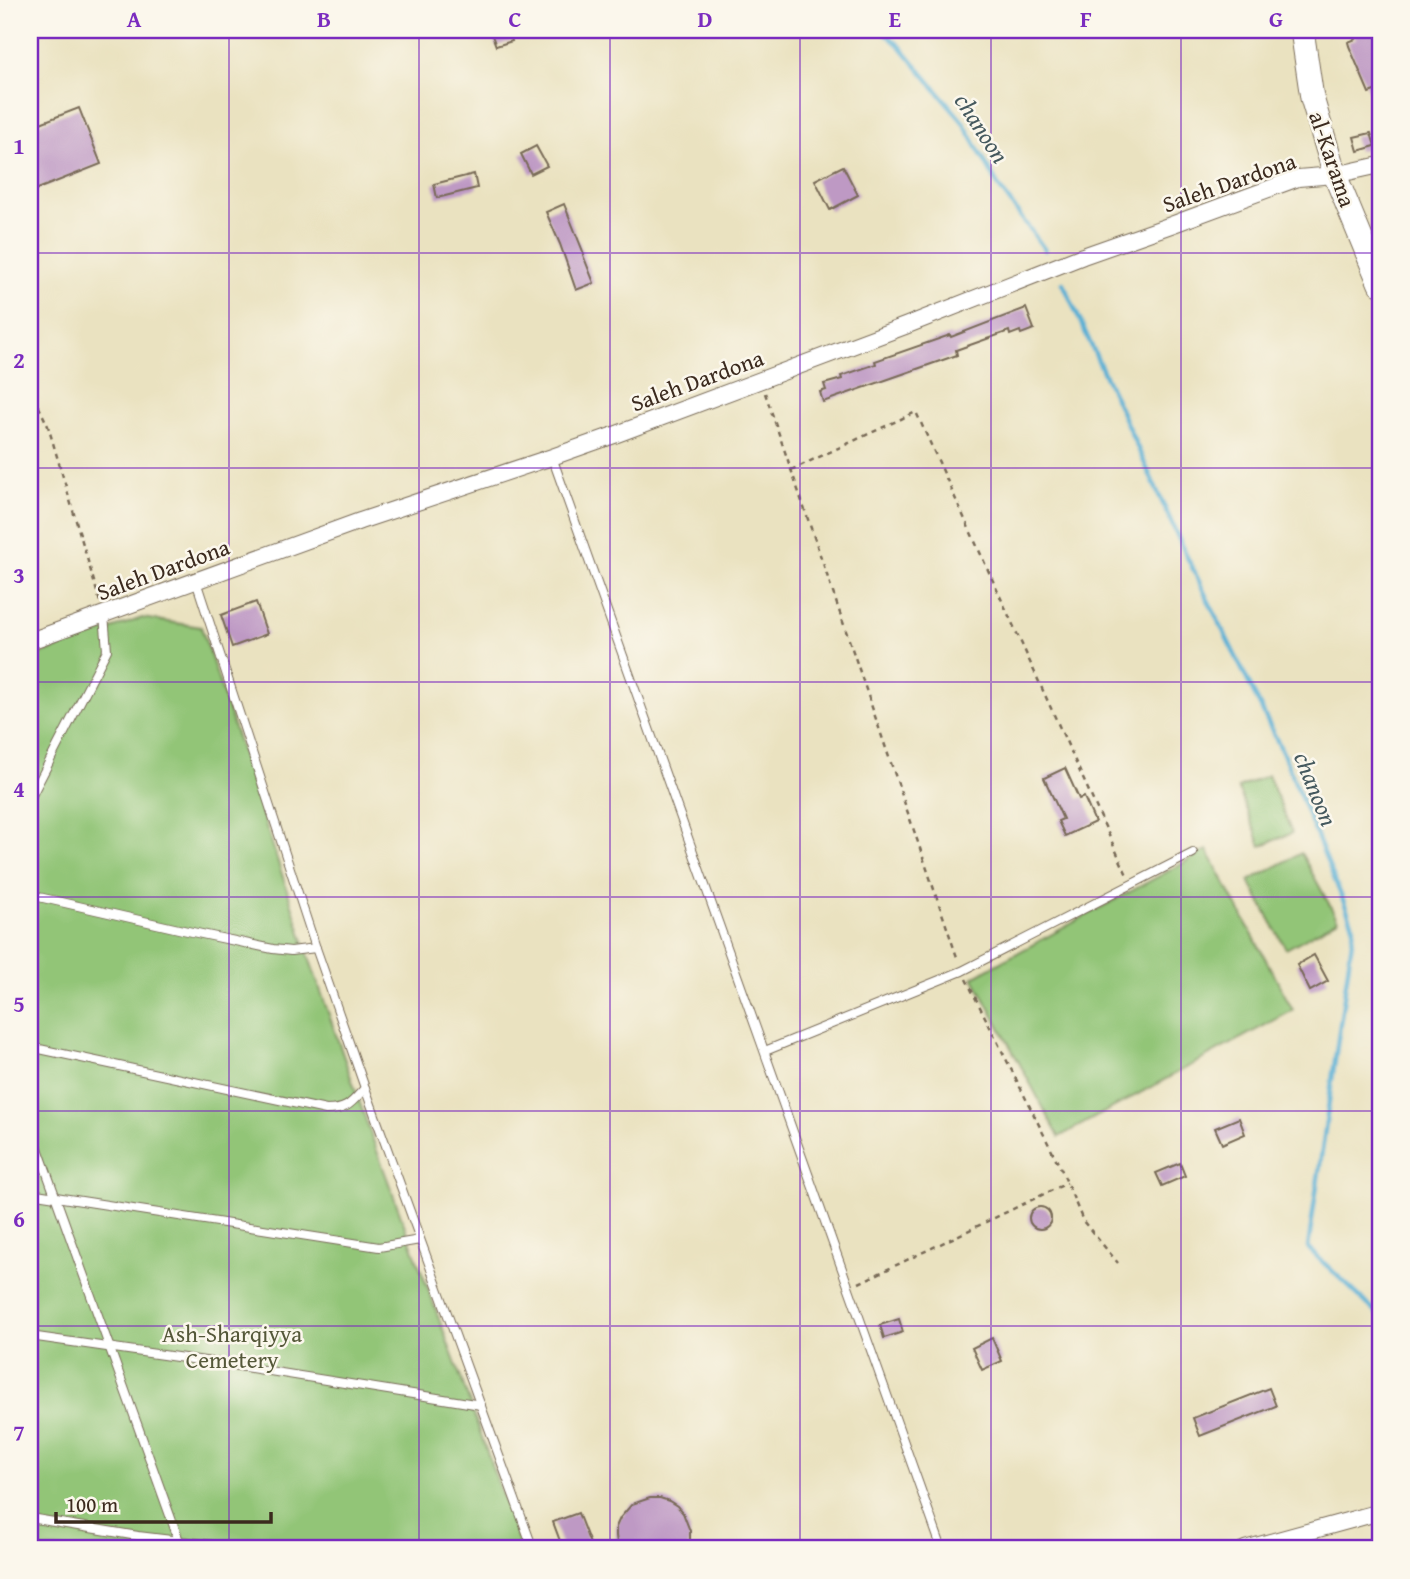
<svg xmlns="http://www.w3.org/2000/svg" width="1410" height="1579" font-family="'Gentium Book Plus',serif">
<rect width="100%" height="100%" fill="#fbf7ec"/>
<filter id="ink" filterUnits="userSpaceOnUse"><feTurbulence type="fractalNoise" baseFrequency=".0143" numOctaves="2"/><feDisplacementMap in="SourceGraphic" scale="14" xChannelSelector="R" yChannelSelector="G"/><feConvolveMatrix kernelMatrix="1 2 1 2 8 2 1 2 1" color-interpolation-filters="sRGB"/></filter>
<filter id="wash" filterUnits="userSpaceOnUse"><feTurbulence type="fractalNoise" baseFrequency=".00686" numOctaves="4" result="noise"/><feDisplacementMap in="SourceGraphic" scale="28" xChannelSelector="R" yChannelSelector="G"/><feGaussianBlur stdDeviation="1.57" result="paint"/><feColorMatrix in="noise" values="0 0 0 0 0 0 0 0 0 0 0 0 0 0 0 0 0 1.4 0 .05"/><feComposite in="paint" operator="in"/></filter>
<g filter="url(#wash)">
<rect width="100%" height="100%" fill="#eae2c0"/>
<g fill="#92c577" stroke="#66784a" stroke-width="2">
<path d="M142,618L201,627L312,966L370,1132L462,1381L521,1549H30V658Z"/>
<path d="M1268,775L1292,833L1261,846L1238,788Z"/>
<path d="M1207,850L1293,1010L1059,1137L973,977Z"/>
<path d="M1301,853L1338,920L1286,949L1249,881Z"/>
</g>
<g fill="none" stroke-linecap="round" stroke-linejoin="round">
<g stroke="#57afd4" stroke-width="4.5">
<path d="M882,30L901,47L963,122L999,187L1045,250"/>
<path d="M1063,283L1187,557L1282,751L1354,927L1308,1248L1380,1316"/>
</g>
</g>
<g id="blocks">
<g fill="#be99c4">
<path d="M490,30H508L512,41L496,46Z"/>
<path d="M1352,30H1380V89L1369,93L1349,46L1348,42L1356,39Z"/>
<path d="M79,108L101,164L30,192V127Z"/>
<path d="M1371,133L1375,146L1358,151L1354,137Z"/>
<path d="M536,146L547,166L531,174L521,154Z"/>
<path d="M843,166L858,195L830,210L815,180Z"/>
<path d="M474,174L477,188L437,198L434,184Z"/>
<path d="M564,204L584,254L583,255L594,283L576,290L560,244L546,212Z"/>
<path d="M1026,308L1034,329L1021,334L1020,331L1010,335L1009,331L956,350L957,355L823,402L820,392L826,390L824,384L842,379L841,376L876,364L875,361L950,335L951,337Z"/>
<path d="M256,602L267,634L232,647L221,615Z"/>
<path d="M1065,768L1079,799L1084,797L1095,822L1065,836L1058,821L1063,819L1044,778Z"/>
<path d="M1314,955L1328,981L1310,991L1297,965Z"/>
<path d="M1239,1118L1245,1134L1222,1144L1215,1128Z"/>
<path d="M1180,1163L1185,1176L1162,1186L1156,1173Z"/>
<circle cx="1040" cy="1218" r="11"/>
<path d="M899,1319L903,1332L884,1338L880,1325Z"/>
<path d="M992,1338L1002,1361L982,1370L972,1348Z"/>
<path d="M1269,1388L1276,1406L1200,1436L1193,1418Z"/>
<path d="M650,1498H660L669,1501L677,1506L683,1513L690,1531V1540L687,1549H618L616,1536V1527L620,1518L632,1504Z"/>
<path d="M578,1513L592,1549H563L553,1522Z"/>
</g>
</g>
</g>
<g filter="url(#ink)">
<use href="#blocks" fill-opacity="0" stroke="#786a57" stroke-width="2"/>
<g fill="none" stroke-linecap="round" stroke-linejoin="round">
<g stroke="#786a57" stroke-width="10">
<g id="service">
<path d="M552,457L942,1549"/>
<path d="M196,581L316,948L365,1088L533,1549"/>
<path d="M30,799L107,650L104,615"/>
<path d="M30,895L183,930L273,949L291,951L316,948"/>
<path d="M30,1047L326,1110C348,1110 351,1103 365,1088"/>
<path d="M765,1051L962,971L1193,853"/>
<path d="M30,1126L182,1549"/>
<path d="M30,1193L379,1247L420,1240"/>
<path d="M30,1336L226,1364L481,1405"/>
<path d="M30,1518L138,1536L247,1549"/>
</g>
</g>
<g stroke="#786a57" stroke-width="18">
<g id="minor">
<path d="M30,641L360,521L552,457L617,434L905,326L1083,256L1171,225L1298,178L1335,175L1380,165"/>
<path d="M1245,1549L1380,1512"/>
</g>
</g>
<g stroke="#786a57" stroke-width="25">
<path id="secondary" d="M1302,30L1312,98L1335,175L1380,284"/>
</g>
<g stroke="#786a57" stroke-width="2.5" stroke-dasharray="5 5" stroke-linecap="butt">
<path d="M30,388L48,426L100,602"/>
<path d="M765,393L958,960"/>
<path d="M791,470L916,412L1127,875"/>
<path d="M966,979L1062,1171L1083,1221L1118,1263"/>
<path d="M859,1283L1067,1183"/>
</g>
<use href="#service" stroke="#fff" stroke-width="8"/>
<use href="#minor" stroke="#fff" stroke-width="16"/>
<use href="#secondary" stroke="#fff" stroke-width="23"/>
</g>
</g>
<path fill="none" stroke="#7b2cbf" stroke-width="2" stroke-opacity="0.55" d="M229,30V1549M419,30V1549M610,30V1549M800,30V1549M991,30V1549M1181,30V1549M30,253H1380M30,468H1380M30,682H1380M30,897H1380M30,1111H1380M30,1326H1380"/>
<g text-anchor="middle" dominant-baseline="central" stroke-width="5" stroke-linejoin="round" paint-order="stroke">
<g font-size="23" fill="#3b2a1e" stroke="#fbf7ec">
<text transform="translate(1333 159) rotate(71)">al-Karama</text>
<text transform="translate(1229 182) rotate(-19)">Saleh Dardona</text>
<text transform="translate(697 380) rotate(-20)">Saleh Dardona</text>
<text transform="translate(163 569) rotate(-20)">Saleh Dardona</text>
</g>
<g font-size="23" fill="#555839" stroke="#fbf7ec">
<text x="232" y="1333">Ash-Sharqiyya<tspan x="232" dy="26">Cemetery</tspan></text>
</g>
<g font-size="24" font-style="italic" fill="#45595e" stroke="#fbf7ec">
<text transform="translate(982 128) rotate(57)">chanoon</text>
<text transform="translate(1316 789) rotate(68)">chanoon</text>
</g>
</g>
<rect width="1410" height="1579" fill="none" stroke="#fbf7ec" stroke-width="77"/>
<path d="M56 1512v10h215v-10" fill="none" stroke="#3b2a1e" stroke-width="3.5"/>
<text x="66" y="1512" font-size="21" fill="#3b2a1e" stroke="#fbf7ec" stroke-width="5" paint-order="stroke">100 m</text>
<rect x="38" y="38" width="1334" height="1502" fill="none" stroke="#7b2cbf" stroke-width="2.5"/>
<g font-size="23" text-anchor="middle" font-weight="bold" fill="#7b2cbf">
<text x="134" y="27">A</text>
<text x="324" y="27">B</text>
<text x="515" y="27">C</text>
<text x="705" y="27">D</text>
<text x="895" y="27">E</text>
<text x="1086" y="27">F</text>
<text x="1276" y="27">G</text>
<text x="19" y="154">1</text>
<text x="19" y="368">2</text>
<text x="19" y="583">3</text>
<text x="19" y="797">4</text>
<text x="19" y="1012">5</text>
<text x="19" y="1227">6</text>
<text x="19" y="1441">7</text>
</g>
</svg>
